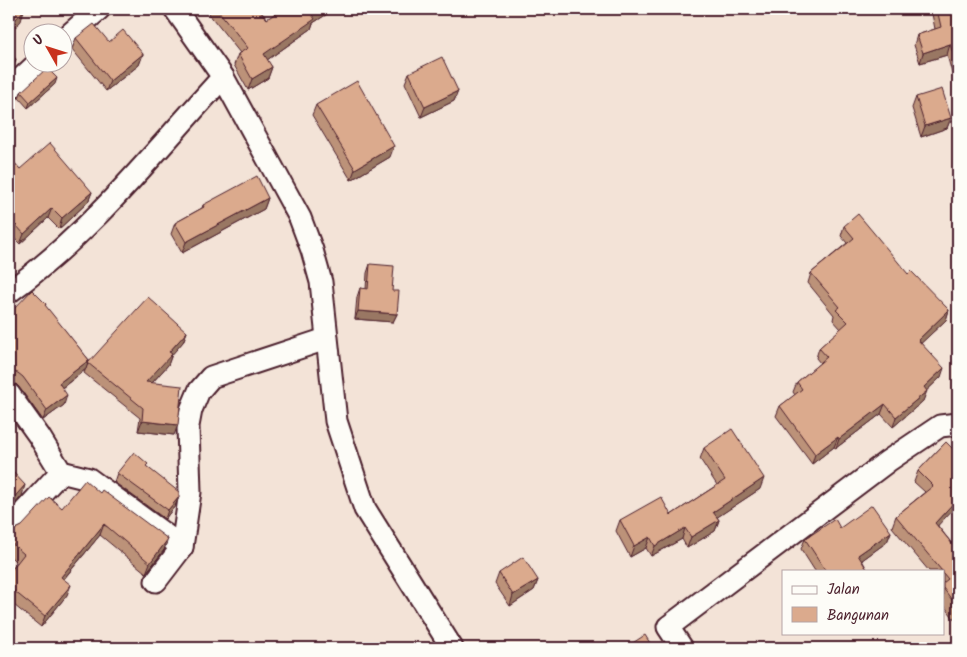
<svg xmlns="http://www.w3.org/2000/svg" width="967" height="657" font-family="Kalam,sans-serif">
<rect width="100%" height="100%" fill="#f3e3d7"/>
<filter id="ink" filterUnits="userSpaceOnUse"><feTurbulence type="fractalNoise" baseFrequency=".02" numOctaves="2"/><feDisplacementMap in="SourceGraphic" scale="10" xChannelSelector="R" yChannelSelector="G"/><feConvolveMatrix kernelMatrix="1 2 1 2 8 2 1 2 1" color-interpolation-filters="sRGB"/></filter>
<g filter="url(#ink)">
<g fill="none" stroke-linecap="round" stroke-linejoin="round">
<g stroke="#4a1f2b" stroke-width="25">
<g id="minor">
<path d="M175,9L223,77L300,218L312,250L321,282L336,421L365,509L452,648"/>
<path d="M62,41L99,9"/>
<path d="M9,90L39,62"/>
<path d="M9,292C91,233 155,151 223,77"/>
<path d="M9,394L39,436L61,472L89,479L182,547"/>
<path d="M9,528L61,472"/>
<path d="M156,581L182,547L190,492L188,426L191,410L199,391L211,377L326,339"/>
<path d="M682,648L668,627L888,461L940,426L958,424"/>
</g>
</g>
<use href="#minor" stroke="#fdfcf7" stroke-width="21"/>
</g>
<g fill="#bc9279" stroke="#4a1f2b">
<path d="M211,9H258L267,19L282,9H335L313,23L311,29L267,60L272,67L268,78L248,90L234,65L238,54L240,53L209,14Z"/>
<path d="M931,9H958V71L952,73L947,55L920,63L914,45L917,35L935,29Z"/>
<path d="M76,38L109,42L143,54L139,65L106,91L72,49Z"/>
<path d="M409,73L458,91L454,101L421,117L405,83Z"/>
<path d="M55,84L28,108L19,98L21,92Z"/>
<path d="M916,97L951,118L947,128L921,137L912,108Z"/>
<path d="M316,105L390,157L351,180L312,115Z"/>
<path d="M9,157L20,169L92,192L88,202L59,229L48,218L20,244L12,236L9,239Z"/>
<path d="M268,198L264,209L182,253L171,234L175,223L202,208L203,205Z"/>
<path d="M844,226L908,274L949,310L946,320L921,343L941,377L926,391L923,401L893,427L881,414L836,448L834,447L812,464L776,416L780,406L795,395L793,392L797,382L820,363L816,358L819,348L841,329L833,320L834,315L808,283L811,273L847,243L841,236Z"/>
<path d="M370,264L392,291L397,314L393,322L355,319L357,297L360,288L366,289L367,273Z"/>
<path d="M46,304L45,306L89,360L86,369L62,388L64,405L43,420L19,387L15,383L10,382L9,381V306L13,310Z"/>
<path d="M187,332L183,342L172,354L168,365L152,383L174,435L138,431L140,418L84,373L88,363Z"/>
<path d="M946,442L938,526L958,551V624L943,604V571H929L892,527L896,516L925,492L914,482L918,471Z"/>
<path d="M704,448L760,489L717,517L719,520L715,531L687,548L682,539L651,556L646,548L630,557L616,531L620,520L671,515L717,485L700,459Z"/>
<path d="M147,467L179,497L175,506L165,519L114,482L117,473Z"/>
<path d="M62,508L164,550L146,573L100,535L64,579L67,595L41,627L9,601V573L17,563L9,555V529L11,530L16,529Z"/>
<path d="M840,528L891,532L887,542L862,560L868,571H815L801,549L805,539Z"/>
<path d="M499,573L538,580L534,590L510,606L495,584Z"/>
</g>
<g fill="#997763" stroke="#4a1f2b">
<path d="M322,9H335L313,23L311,29L260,65L264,54L312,15Z"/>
<path d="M24,10L21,21L9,34V27Z"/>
<path d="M950,44L947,55L920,63L923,53Z"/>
<path d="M143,54L139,65L106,91L110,81Z"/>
<path d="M16,59L12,70L9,73V67Z"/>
<path d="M958,62V71L952,73L956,63Z"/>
<path d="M272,67L268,78L248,90L252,79Z"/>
<path d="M57,78L55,84L28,108L30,102Z"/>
<path d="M458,91L454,101L421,117L425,107Z"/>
<path d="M951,118L947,128L921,137L925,126Z"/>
<path d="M394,146L390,157L351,180L355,169Z"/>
<path d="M92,192L88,202L59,229L62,218Z"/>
<path d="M268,198L264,209L182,253L186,242Z"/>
<path d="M52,208L48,218L20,244L24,234Z"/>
<path d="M16,225L12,236L9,239L10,232Z"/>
<path d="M949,310L946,320L914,350L918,340Z"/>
<path d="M358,311L397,314L393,322L355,319Z"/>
<path d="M187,332L183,342L170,357L172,354L168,365L143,393L146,382L169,352Z"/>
<path d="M89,360L86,369L55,393L59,383Z"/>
<path d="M944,368L941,377L920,397L924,387Z"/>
<path d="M927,391L923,401L893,427L896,417Z"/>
<path d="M67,395L64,405L43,420L47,410Z"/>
<path d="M885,404L881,414L836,448L839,439Z"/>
<path d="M142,421L178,425L174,435L138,431Z"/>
<path d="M838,437L834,447L812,464L815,454Z"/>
<path d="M764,478L760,489L710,522L713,512Z"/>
<path d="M25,485L22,496L9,510V503Z"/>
<path d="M179,497L175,506L165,519L168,510Z"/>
<path d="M958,498V504L931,533L935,523Z"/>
<path d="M719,520L715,531L687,548L691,537Z"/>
<path d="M104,524L100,535L57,587L61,577Z"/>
<path d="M685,528L682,539L651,556L655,546Z"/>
<path d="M891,532L887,542L854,566L858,555Z"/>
<path d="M650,537L646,548L630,557L634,546Z"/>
<path d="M168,539L164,550L146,573L150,563Z"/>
<path d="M538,580L534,590L510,606L513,595Z"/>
<path d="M71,585L67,595L41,627L45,616Z"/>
</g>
<g fill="#dbaa8d" stroke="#4a1f2b">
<path d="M9,9H23L24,10L9,27Z"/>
<path d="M217,9H258L267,19L282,9H322L312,15L315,19L264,54L272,67L252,79L238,54L248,48Z"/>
<path d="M937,9H958V62L956,63L950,44L923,53L917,35L941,27Z"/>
<path d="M94,24L109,42L123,30L143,54L110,81L76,38Z"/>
<path d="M9,52L16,59L9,67Z"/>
<path d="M442,57L458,91L425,107L409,73Z"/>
<path d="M47,68L57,78L30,102L21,92Z"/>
<path d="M357,81L394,146L355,169L316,105Z"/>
<path d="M942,89L951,118L925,126L916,97Z"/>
<path d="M50,143L92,192L62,218L52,208L24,234L16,225L10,232L9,231V157L20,169Z"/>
<path d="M257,176L268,198L186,242L175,223L204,207L203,205Z"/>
<path d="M858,214L908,274L911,271L949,310L918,340L944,368L924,387L927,391L896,417L885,404L839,439L838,437L815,454L780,406L802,389L797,382L827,357L819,348L848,322L836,310L840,307L811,273L854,238L844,226Z"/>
<path d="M370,264L394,266L392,291H399L397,314L358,311L360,288L368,289Z"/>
<path d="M32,290L46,304L45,305L89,360L59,383L67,395L47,410L23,377L18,373L13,372L9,366V306L13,310Z"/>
<path d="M148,297L187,332L169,352L172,354L146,382L182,386L178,425L142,421L143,408L88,363Z"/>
<path d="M732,429L764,478L713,512L719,520L691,537L685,528L655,546L650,537L634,546L620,520L661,497L671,515L725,480L704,448Z"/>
<path d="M946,442L958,454V498L935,523L958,551V608L943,588V583L948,579L943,573V571H942L896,516L933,486L918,471Z"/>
<path d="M134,452L148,464L146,466L179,492V497L168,510L117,473Z"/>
<path d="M12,471L25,485L9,503V475Z"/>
<path d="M85,480L100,493L102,490L168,539L150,563L104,524L61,577L71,585L45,616L9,587V573L24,554L9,541V529L11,530L16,529L22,526L49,497L62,508Z"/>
<path d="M872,505L891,532L858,555L868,571H826L805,539L835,519L840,528Z"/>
<path d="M523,557L538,580L513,595L499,573Z"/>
<path d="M645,635L653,648H625Z"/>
</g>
</g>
<rect width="967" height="657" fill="none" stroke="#fdfcf7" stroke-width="30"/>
<rect x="15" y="15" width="937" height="627" fill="none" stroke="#4a1f2b" stroke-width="2" filter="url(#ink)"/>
<rect x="782" y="570" width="162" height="65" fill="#fdfcf7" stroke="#b5a4a5"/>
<rect x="792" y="586" width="25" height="8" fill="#fdfcf7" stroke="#b5a4a5"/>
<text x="827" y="594" font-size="15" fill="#4a1f2b">Jalan</text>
<rect x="792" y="607" width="25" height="15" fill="#dbaa8d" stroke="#b5a4a5"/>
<text x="827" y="620" font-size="15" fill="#4a1f2b">Bangunan</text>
<g transform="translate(48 48) rotate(309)"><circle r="24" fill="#fdfcf7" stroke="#b5a4a5"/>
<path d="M0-4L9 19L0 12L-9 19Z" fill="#c8321e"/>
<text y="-8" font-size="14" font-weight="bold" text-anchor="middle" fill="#4a1f2b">U</text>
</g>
</svg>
